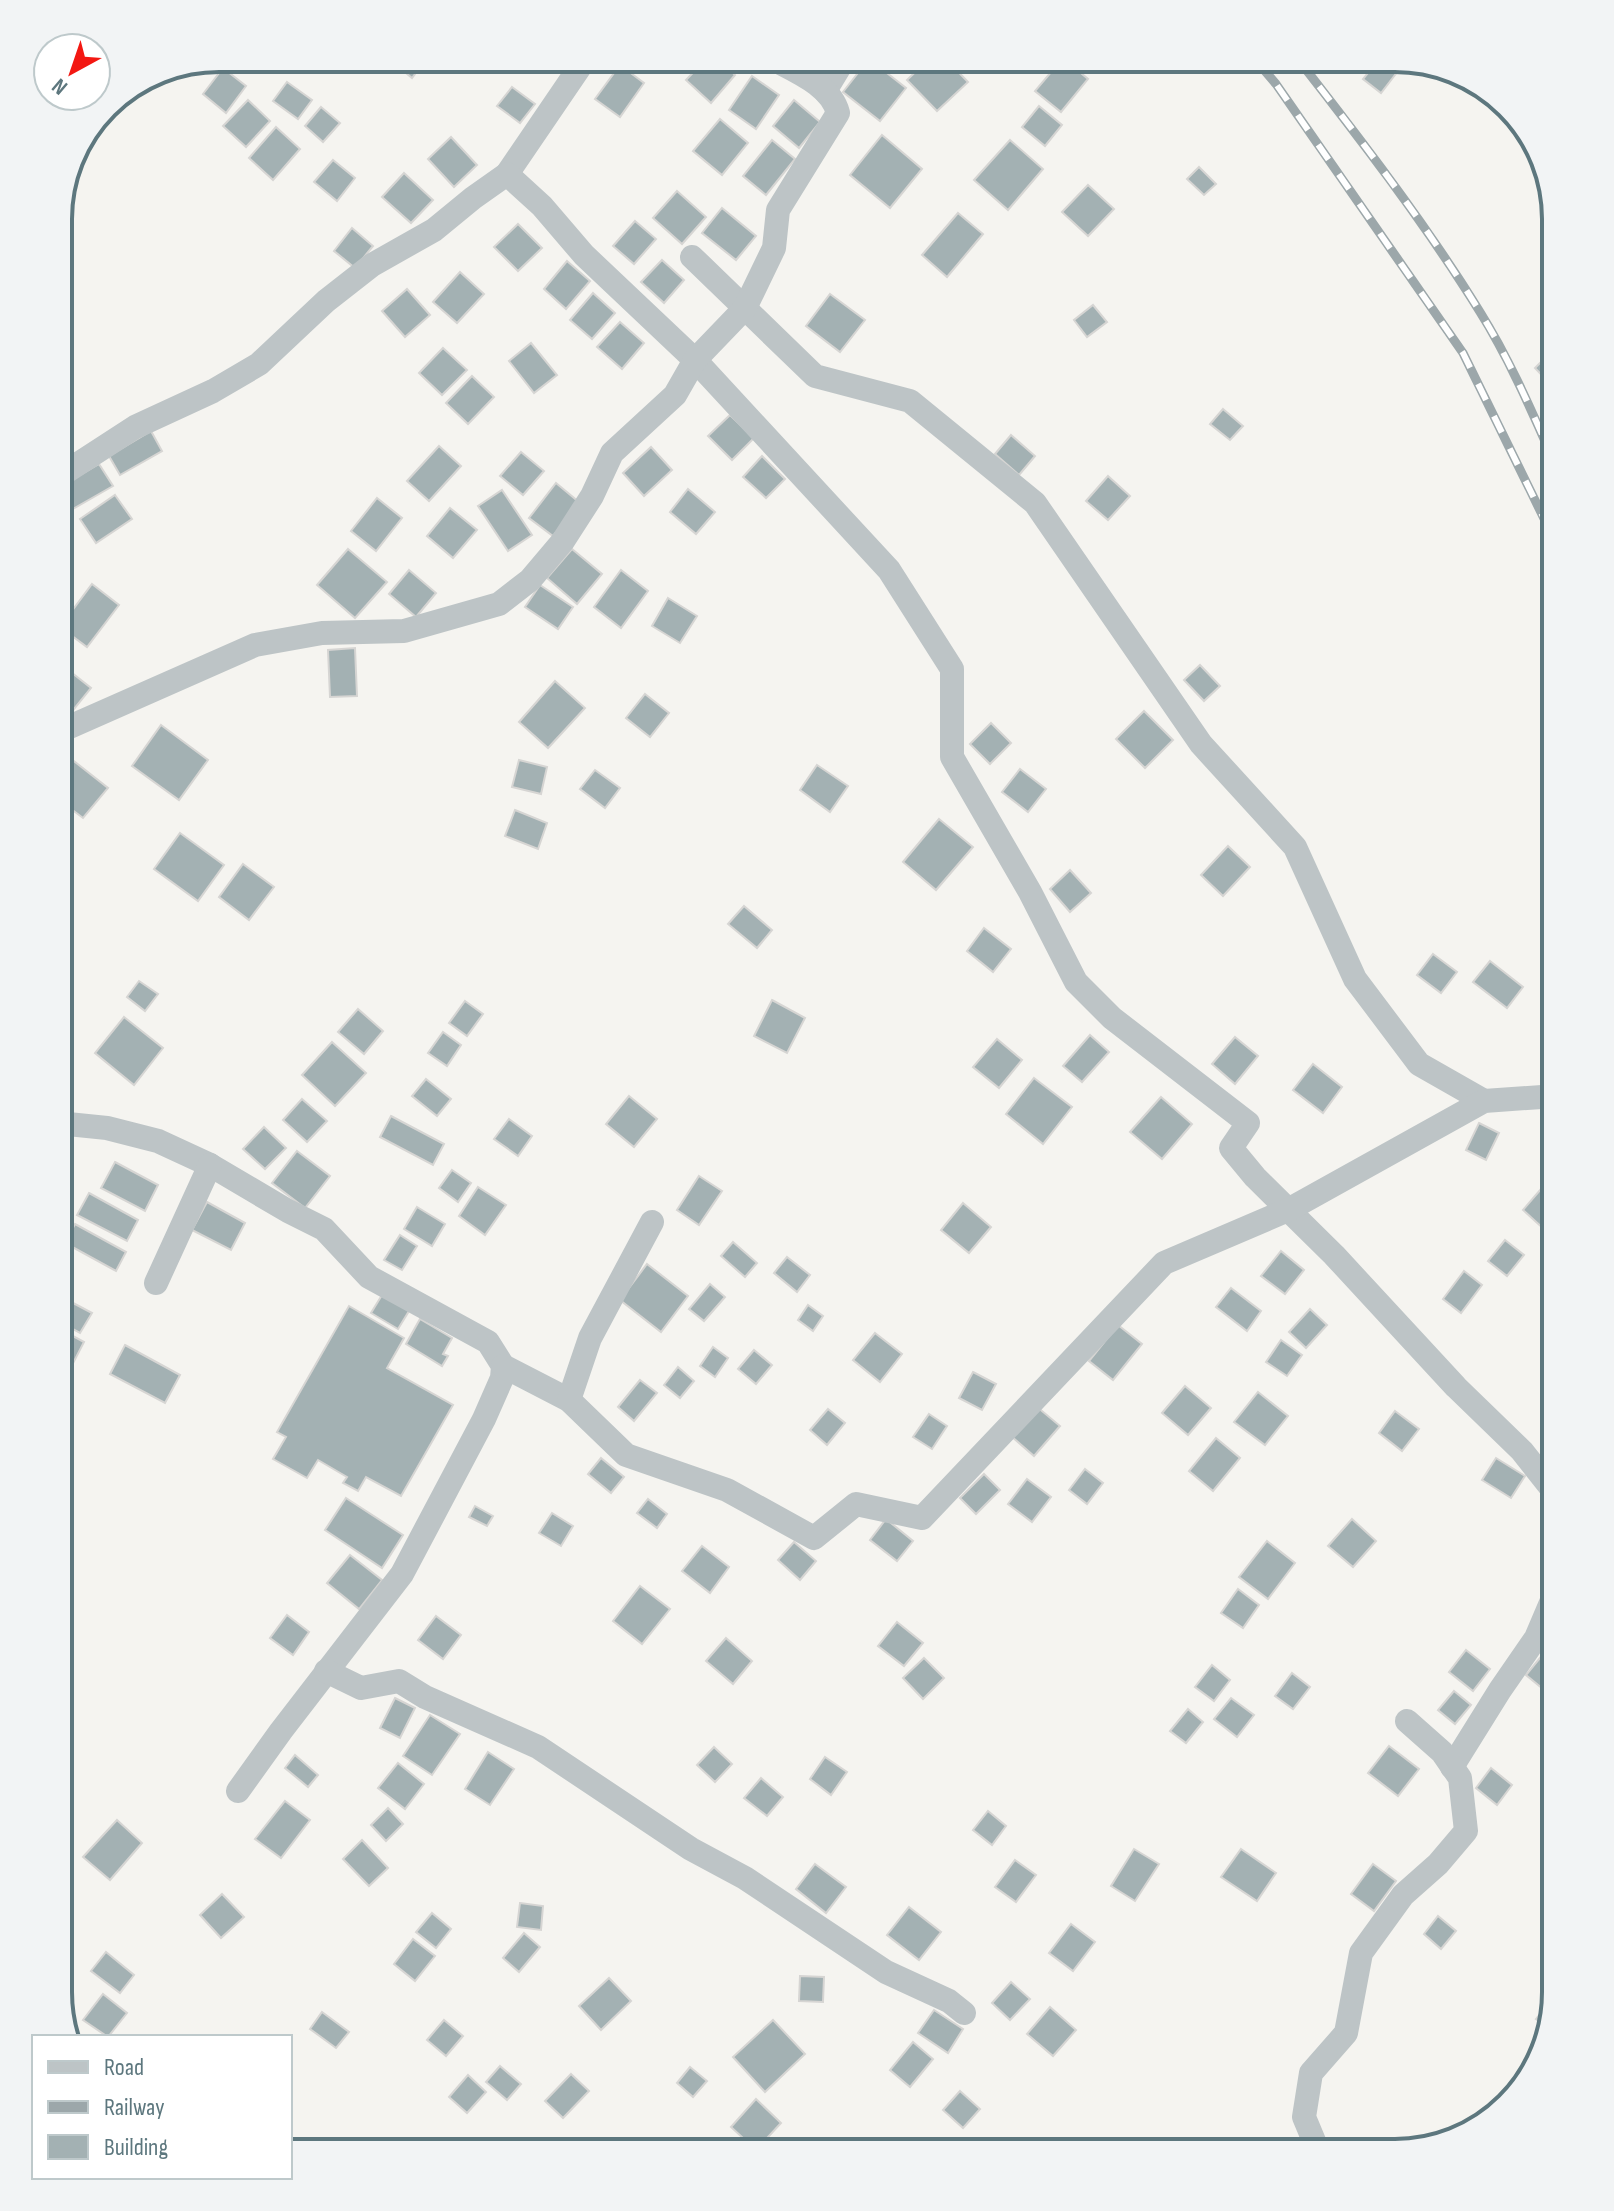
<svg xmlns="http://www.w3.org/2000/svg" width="1614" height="2211" font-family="'Sofia Sans Condensed',sans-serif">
<rect width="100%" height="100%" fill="#f5f4f0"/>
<g fill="#a3b1b3" stroke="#d6d5d3" stroke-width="2">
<path d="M406,58H427L412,78L399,67Z"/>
<path d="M707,58H716L735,75L711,103L686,80Z"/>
<path d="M799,58H823L813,70Z"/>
<path d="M930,58H945L968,82L937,111L907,80Z"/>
<path d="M1063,58L1088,79L1061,112L1035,91Z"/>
<path d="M1380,58L1398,71L1381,93L1363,79Z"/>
<path d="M869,59L906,88L880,121L843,92Z"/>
<path d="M620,65L644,83L620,117L595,99Z"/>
<path d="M223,68L246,86L226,113L203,94Z"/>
<path d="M752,76L779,95L756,129L729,110Z"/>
<path d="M287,82L312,100L298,119L273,101Z"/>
<path d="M512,87L535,104L520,123L497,106Z"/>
<path d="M248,100L270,121L246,147L223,126Z"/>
<path d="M794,100L820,122L799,148L773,126Z"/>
<path d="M1039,106L1062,125L1045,146L1022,127Z"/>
<path d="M321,107L340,123L323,142L305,126Z"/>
<path d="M720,119L748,143L722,175L693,151Z"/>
<path d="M276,127L300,149L273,180L249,158Z"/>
<path d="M882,135L922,169L890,208L850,175Z"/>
<path d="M451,137L477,165L454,187L428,159Z"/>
<path d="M772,140L795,159L766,195L743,176Z"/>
<path d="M1010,140L1043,169L1008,210L974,180Z"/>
<path d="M333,160L355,178L337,201L314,182Z"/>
<path d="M1199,167L1216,184L1204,195L1187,179Z"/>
<path d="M404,173L433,200L411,223L382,197Z"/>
<path d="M1088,185L1114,209L1088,236L1062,212Z"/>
<path d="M677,191L706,217L682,244L653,218Z"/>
<path d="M722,208L756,236L736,260L702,233Z"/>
<path d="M958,213L983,234L947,277L922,255Z"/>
<path d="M635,221L656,239L634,264L613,246Z"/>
<path d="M518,224L542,248L518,271L494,247Z"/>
<path d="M352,228L373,246L355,268L334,251Z"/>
<path d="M662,260L684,280L664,303L641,282Z"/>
<path d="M567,261L590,281L566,309L544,289Z"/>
<path d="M460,272L484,294L457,323L433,302Z"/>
<path d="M407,289L430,315L405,337L382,311Z"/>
<path d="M593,293L615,313L592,339L570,320Z"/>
<path d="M830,294L865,320L840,352L806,326Z"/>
<path d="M1093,305L1107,322L1087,337L1074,320Z"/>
<path d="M620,322L644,343L622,369L597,347Z"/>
<path d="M531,343L557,375L534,393L509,361Z"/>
<path d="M443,348L467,370L442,395L419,373Z"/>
<path d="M1554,349L1556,350L1555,389L1535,368Z"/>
<path d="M472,376L494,397L468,424L446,403Z"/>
<path d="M1223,409L1243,426L1230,440L1210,424Z"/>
<path d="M730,415L754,438L732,460L708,436Z"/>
<path d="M58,421L71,434L58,447Z"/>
<path d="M151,431L162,451L120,475L109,456Z"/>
<path d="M1011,435L1035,456L1019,475L995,454Z"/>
<path d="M439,446L461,466L429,501L407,481Z"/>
<path d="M651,447L672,470L644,496L623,473Z"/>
<path d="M521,452L544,471L523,495L500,476Z"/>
<path d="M762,456L785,479L766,498L743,477Z"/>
<path d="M99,464L113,486L71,510L58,488Z"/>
<path d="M1108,476L1130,496L1108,520L1086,501Z"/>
<path d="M556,483L580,503L553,536L529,518Z"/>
<path d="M688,489L715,512L696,534L670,512Z"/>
<path d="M502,490L532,535L508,551L478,506Z"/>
<path d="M115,495L132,519L96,543L80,519Z"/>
<path d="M377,498L402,518L376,551L351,531Z"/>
<path d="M450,508L477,530L453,558L427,536Z"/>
<path d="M348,549L387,582L355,618L317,585Z"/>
<path d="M572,549L602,574L577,604L547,578Z"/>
<path d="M409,570L436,593L416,617L389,594Z"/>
<path d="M621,570L648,591L621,628L594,607Z"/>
<path d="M92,584L119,605L87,647L60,627Z"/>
<path d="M540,585L573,607L558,629L525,607Z"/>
<path d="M668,598L697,616L680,643L652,626Z"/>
<path d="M355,648L357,696L330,697L328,650Z"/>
<path d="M62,665L91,688L66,719L58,714V670Z"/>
<path d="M1200,665L1220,686L1204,701L1184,680Z"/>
<path d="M555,681L585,708L548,748L519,722Z"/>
<path d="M645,694L669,713L650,737L626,718Z"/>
<path d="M1144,711L1173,740L1145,768L1116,739Z"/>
<path d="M991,723L1011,743L990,764L970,744Z"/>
<path d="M161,725L208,760L179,800L132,766Z"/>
<path d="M70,758L108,788L83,818L58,799V773Z"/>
<path d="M519,760L547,767L541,794L512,787Z"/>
<path d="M817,765L848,786L830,812L800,790Z"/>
<path d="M1020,769L1046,789L1028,812L1002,792Z"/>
<path d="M595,770L620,788L605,808L580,789Z"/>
<path d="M515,810L547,823L538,849L505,836Z"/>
<path d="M939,819L973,847L936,890L903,862Z"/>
<path d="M180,833L224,865L198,901L154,869Z"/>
<path d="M1228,846L1250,867L1223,896L1201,875Z"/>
<path d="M243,864L274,887L249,920L219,897Z"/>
<path d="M1070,870L1091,893L1070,912L1050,889Z"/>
<path d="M744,906L772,930L757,948L728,924Z"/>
<path d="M984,928L1011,949L993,972L967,951Z"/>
<path d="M1433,954L1457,972L1441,993L1417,975Z"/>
<path d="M1490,961L1523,987L1507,1008L1473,982Z"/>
<path d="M139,981L158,994L145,1011L127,997Z"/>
<path d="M772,1000L805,1018L787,1053L754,1036Z"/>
<path d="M465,1001L483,1014L467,1036L449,1023Z"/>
<path d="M358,1009L383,1031L364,1054L338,1032Z"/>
<path d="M124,1017L163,1048L134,1085L95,1053Z"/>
<path d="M443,1032L461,1045L447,1066L428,1053Z"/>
<path d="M1090,1035L1109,1052L1082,1082L1063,1066Z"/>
<path d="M1235,1037L1258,1056L1235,1084L1212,1064Z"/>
<path d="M997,1039L1022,1060L999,1088L973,1067Z"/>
<path d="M332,1042L366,1073L335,1106L302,1075Z"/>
<path d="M1313,1064L1342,1087L1323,1113L1293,1090Z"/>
<path d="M1034,1078L1072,1107L1043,1144L1006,1114Z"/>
<path d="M426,1079L451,1099L437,1116L412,1096Z"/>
<path d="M629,1096L657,1119L634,1147L606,1124Z"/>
<path d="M1161,1097L1192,1124L1162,1159L1130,1132Z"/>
<path d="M302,1099L327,1121L307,1142L283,1120Z"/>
<path d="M391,1116L444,1144L433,1165L380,1137Z"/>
<path d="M509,1119L532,1136L518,1156L494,1139Z"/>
<path d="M1479,1123L1499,1133L1486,1160L1466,1150Z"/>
<path d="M264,1127L286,1148L265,1169L243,1149Z"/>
<path d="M297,1151L330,1176L305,1208L272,1183Z"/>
<path d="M115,1162L158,1185L145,1211L101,1188Z"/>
<path d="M452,1170L471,1183L458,1202L439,1188Z"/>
<path d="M699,1176L722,1191L699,1225L677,1210Z"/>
<path d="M478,1187L506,1205L485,1235L459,1216Z"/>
<path d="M1541,1189L1556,1203V1217L1545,1230L1523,1210Z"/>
<path d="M89,1193L138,1220L127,1241L77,1215Z"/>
<path d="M207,1202L245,1223L231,1250L192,1230Z"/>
<path d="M963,1203L991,1227L969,1253L941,1230Z"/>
<path d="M417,1207L445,1224L432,1246L404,1229Z"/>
<path d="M75,1224L126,1252L116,1271L65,1243Z"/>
<path d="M400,1235L417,1246L402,1270L384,1260Z"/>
<path d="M1505,1240L1524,1255L1507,1276L1488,1261Z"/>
<path d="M733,1242L757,1263L745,1277L721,1256Z"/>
<path d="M1281,1251L1304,1270L1285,1294L1261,1276Z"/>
<path d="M787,1257L810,1275L797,1292L774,1273Z"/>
<path d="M647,1264L688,1296L661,1332L620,1300Z"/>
<path d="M1464,1271L1482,1285L1461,1313L1443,1299Z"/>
<path d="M710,1284L725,1297L704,1321L689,1309Z"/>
<path d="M1231,1288L1261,1311L1247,1331L1216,1307Z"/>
<path d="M58,1295L92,1313L80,1333L58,1321Z"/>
<path d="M382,1295L409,1311L398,1329L371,1313Z"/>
<path d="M1556,1298V1318L1547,1310Z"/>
<path d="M808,1305L823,1316L813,1331L798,1320Z"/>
<path d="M349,1306L404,1338L387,1368L453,1405L401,1496L366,1477L358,1491L343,1483L347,1477L318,1460L307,1478L273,1459L286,1437L277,1432Z"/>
<path d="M1310,1309L1327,1325L1306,1348L1289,1332Z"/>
<path d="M420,1319L452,1338L443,1354L448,1356L442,1366L406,1344Z"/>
<path d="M1118,1325L1142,1344L1113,1380L1089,1361Z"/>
<path d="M58,1328L84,1342L68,1373L58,1368Z"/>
<path d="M875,1333L902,1354L880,1382L853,1360Z"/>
<path d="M1281,1340L1302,1355L1287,1376L1266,1362Z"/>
<path d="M125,1345L180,1375L165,1403L110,1374Z"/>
<path d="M713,1347L728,1358L715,1377L700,1366Z"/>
<path d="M754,1350L772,1365L756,1384L738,1369Z"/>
<path d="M678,1367L694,1381L680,1398L664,1385Z"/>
<path d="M973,1372L996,1384L982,1410L959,1398Z"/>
<path d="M640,1380L657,1393L634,1421L618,1407Z"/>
<path d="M1185,1386L1211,1408L1188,1435L1162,1413Z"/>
<path d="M1258,1392L1288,1416L1265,1445L1234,1422Z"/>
<path d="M1036,1406L1060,1426L1034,1456L1011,1436Z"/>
<path d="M828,1409L845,1423L827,1445L810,1430Z"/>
<path d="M1395,1411L1419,1429L1402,1451L1379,1433Z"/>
<path d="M929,1414L947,1426L932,1449L913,1437Z"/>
<path d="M1216,1438L1240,1458L1213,1491L1189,1471Z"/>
<path d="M601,1458L624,1477L611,1493L588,1474Z"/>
<path d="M1496,1458L1525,1476L1511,1498L1482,1480Z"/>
<path d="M1085,1469L1103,1483L1087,1504L1069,1490Z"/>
<path d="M984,1474L1000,1490L976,1514L960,1498Z"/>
<path d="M1027,1479L1051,1497L1032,1522L1008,1504Z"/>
<path d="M346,1498L403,1535L382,1568L325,1530Z"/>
<path d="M648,1499L667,1514L657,1528L637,1513Z"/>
<path d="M475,1506L493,1516L487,1526L469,1517Z"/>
<path d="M552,1513L573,1526L561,1546L539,1533Z"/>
<path d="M886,1519L913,1541L897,1561L870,1540Z"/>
<path d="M1352,1519L1376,1541L1353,1567L1328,1546Z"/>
<path d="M1267,1541L1295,1563L1268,1599L1239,1577Z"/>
<path d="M794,1542L816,1561L800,1580L778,1560Z"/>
<path d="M702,1546L729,1567L710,1593L682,1571Z"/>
<path d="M350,1555L382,1580L359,1609L327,1583Z"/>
<path d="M640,1586L670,1609L642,1644L613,1621Z"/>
<path d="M1238,1589L1259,1605L1243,1628L1221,1613Z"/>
<path d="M287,1615L309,1632L293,1655L270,1638Z"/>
<path d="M436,1616L461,1635L443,1659L418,1640Z"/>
<path d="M897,1622L923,1643L904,1666L878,1646Z"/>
<path d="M726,1638L752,1661L733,1684L706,1661Z"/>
<path d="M1553,1642L1556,1645L1554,1698L1526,1675Z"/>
<path d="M1466,1650L1490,1669L1473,1691L1449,1672Z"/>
<path d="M924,1658L944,1678L923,1699L903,1678Z"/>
<path d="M1212,1665L1230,1680L1214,1701L1195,1687Z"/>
<path d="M1292,1673L1310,1687L1293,1709L1275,1696Z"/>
<path d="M1454,1691L1471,1705L1455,1724L1438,1710Z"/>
<path d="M395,1698L415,1708L400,1738L380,1728Z"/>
<path d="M1231,1698L1254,1715L1237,1737L1214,1719Z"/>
<path d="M1188,1709L1203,1722L1186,1743L1170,1731Z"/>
<path d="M430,1715L460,1734L432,1775L403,1756Z"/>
<path d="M1389,1746L1419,1769L1398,1796L1368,1773Z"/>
<path d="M714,1747L732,1764L715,1782L697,1765Z"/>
<path d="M488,1752L514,1769L490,1805L465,1789Z"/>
<path d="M295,1755L318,1775L308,1787L285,1768Z"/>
<path d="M825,1757L847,1772L831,1795L810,1779Z"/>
<path d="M398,1763L424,1784L405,1809L378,1788Z"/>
<path d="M1491,1768L1512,1785L1497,1805L1476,1788Z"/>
<path d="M761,1778L783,1797L767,1816L744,1798Z"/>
<path d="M285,1801L310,1820L281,1858L255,1839Z"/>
<path d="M388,1808L403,1824L386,1841L371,1825Z"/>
<path d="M988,1811L1006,1826L992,1845L973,1830Z"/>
<path d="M117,1820L142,1843L110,1880L83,1857Z"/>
<path d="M362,1840L388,1868L369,1886L343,1859Z"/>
<path d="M1134,1849L1159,1864L1135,1901L1111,1886Z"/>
<path d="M1241,1849L1276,1873L1257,1901L1221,1877Z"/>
<path d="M1015,1860L1036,1875L1016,1902L995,1887Z"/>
<path d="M815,1864L846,1887L826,1913L796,1889Z"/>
<path d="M1373,1864L1396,1881L1374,1911L1351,1894Z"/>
<path d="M222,1894L244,1917L221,1938L200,1915Z"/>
<path d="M520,1903L543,1906L541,1930L517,1927Z"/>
<path d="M909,1907L941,1932L919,1960L887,1935Z"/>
<path d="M432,1913L451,1929L436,1948L416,1932Z"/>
<path d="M1438,1916L1456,1931L1441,1949L1424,1934Z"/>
<path d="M1071,1924L1095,1942L1073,1971L1049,1953Z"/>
<path d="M524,1933L540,1947L519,1972L503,1958Z"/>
<path d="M413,1939L435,1956L415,1981L394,1964Z"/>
<path d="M106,1952L134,1975L120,1993L91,1971Z"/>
<path d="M800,1976L824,1977L823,2002L799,2001Z"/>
<path d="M609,1978L631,2001L601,2030L579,2006Z"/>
<path d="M1011,1982L1030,1999L1010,2020L992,2003Z"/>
<path d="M103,1994L127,2013L108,2037L83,2020Z"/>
<path d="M1553,1998L1554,1999L1547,2027L1536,2019Z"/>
<path d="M1050,2007L1076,2030L1053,2056L1027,2034Z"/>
<path d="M934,2010L963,2029L948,2053L918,2033Z"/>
<path d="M322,2012L349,2032L336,2048L310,2029Z"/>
<path d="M444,2020L463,2036L446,2056L427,2040Z"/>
<path d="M773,2020L805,2054L765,2092L733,2057Z"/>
<path d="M913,2042L933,2059L910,2087L890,2070Z"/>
<path d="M500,2066L521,2084L507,2100L486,2082Z"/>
<path d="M690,2067L707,2081L693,2097L677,2083Z"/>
<path d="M571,2074L589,2091L563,2118L545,2101Z"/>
<path d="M468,2075L486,2092L467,2113L449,2097Z"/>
<path d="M960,2091L980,2109L963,2128L943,2110Z"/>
<path d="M756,2099L781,2123L756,2150L731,2127Z"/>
</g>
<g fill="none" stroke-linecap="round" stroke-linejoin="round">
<g stroke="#bdc4c6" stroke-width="24">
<path d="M825,91L845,58"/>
<path d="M507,174L586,58"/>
<path d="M692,257L815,376L910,401L1035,503L1201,744L1295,847L1355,979L1419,1064L1484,1101"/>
<path d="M58,477L135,427L213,391L259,364L326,301L372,265L434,230L473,198L507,174L542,206L584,255L695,360L889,570L952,669V757L1030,892L1076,982L1112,1018L1248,1123L1231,1148L1255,1177L1334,1255L1456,1387L1522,1451L1556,1494"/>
<path d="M58,732L255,645L322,633L404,631L499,604L530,580L563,541L592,496L612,453L675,395L695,360L745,308L774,248L778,210L838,113C831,85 795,71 771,58"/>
<path d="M58,1123L107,1128L158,1141L210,1165L288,1211L324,1229L369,1277L488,1342L503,1366L502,1378L484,1419L402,1574L281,1731L238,1791"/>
<path d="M156,1283L210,1165"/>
<path d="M503,1366L569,1400L626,1455L727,1490L814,1538L856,1504L922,1518L1164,1263L1288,1210L1484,1101L1556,1096"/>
<path d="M569,1400L590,1338L652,1222"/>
<path d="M326,1671L361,1688L399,1681L425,1697L538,1747L691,1849L745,1878L886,1972L949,2001L964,2013"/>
<path d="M1452,1767L1500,1690L1536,1638L1556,1591"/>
<path d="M1319,2153L1304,2117L1311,2073L1346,2033L1361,1953L1403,1895L1438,1864L1466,1831L1460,1778L1442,1752L1407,1721"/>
</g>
<g stroke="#9ca7aa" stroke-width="9">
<g id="rail">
<path d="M1254,58L1276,84L1463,353L1556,543"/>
<path d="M1297,58C1361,140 1425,223 1480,312C1510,360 1533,414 1556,466"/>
</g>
</g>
<use href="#rail" stroke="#fff" stroke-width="6" stroke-dasharray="18" stroke-linecap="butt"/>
</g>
<path d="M0 0H1614V2211H0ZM219 72H1395A147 147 0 0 1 1542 219V1992A147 147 0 0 1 1395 2139H219A147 147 0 0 1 72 1992V219A147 147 0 0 1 219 72Z" fill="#f2f4f5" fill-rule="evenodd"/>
<path fill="none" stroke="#5d777e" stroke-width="4" d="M219 72H1395A147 147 0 0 1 1542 219V1992A147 147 0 0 1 1395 2139H219A147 147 0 0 1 72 1992V219A147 147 0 0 1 219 72Z"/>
<rect x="32" y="2035" width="260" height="144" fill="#ffffff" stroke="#bec9cb" stroke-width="2"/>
<rect x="48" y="2061" width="40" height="12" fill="#bdc4c6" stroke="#bec9cb" stroke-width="2"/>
<text x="104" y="2075" font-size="24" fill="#5d777e">Road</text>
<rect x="48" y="2101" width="40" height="12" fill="#9ca7aa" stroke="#bec9cb" stroke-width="2"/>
<text x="104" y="2115" font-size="24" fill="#5d777e">Railway</text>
<rect x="48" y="2135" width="40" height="24" fill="#a3b1b3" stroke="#bec9cb" stroke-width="2"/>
<text x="104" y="2155" font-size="24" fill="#5d777e">Building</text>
<g transform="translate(72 72) rotate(220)"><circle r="38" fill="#ffffff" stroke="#bec9cb" stroke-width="2"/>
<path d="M0-6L14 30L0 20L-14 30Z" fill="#f31812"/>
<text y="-12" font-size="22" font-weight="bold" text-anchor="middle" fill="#5d777e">N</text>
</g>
</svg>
